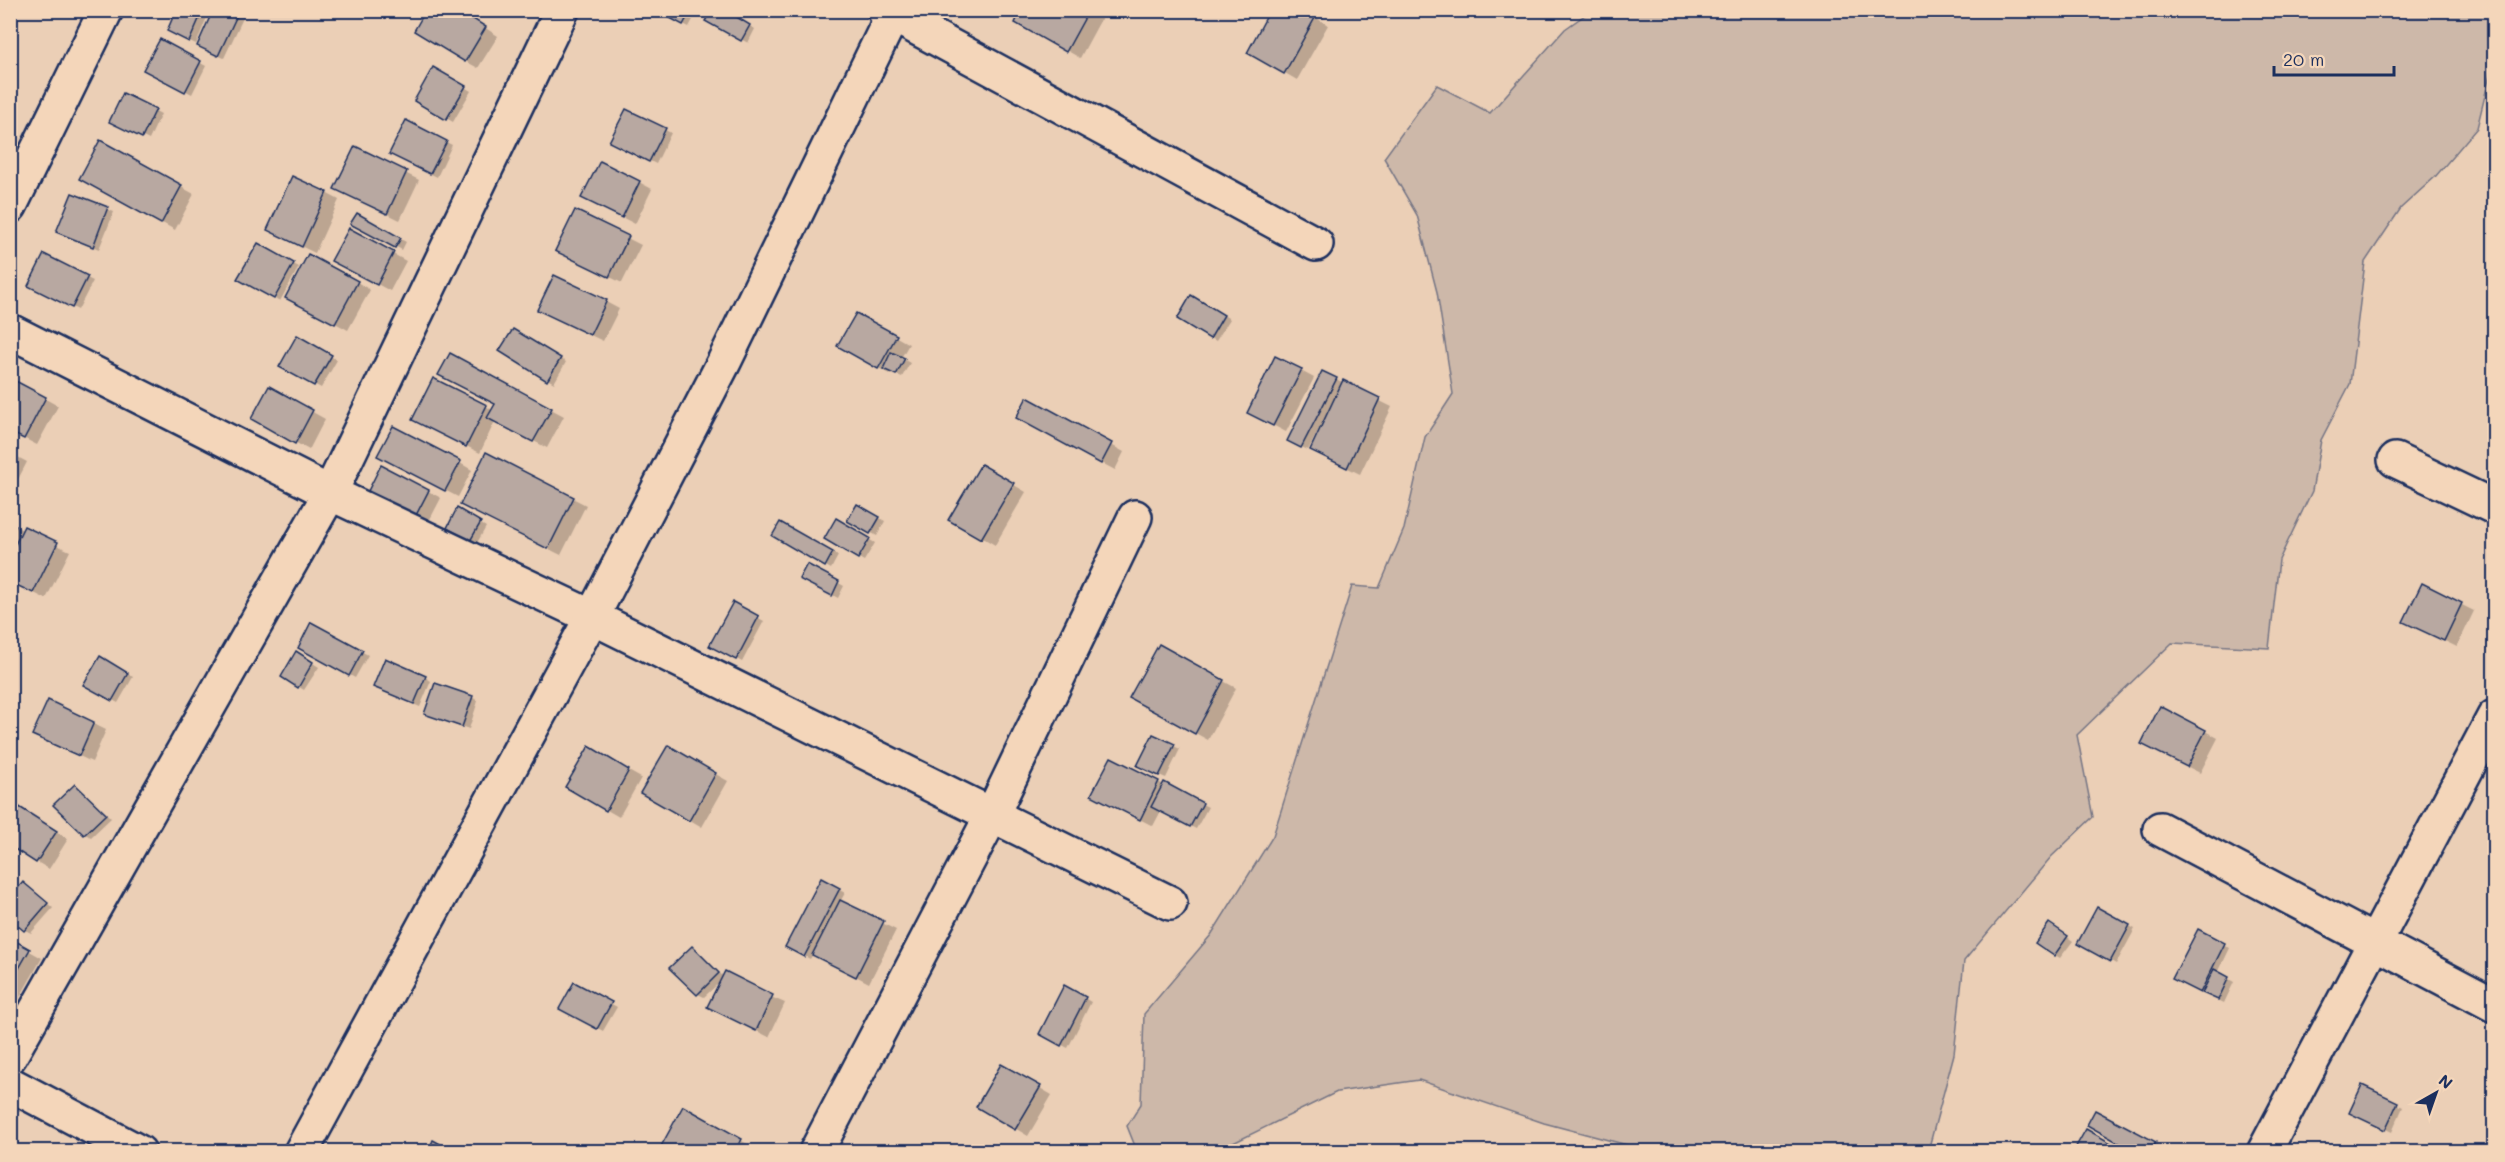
<svg xmlns="http://www.w3.org/2000/svg" width="2505" height="1162" font-family="Mali,sans-serif">
<rect width="100%" height="100%" fill="#ebcfb6"/>
<filter id="ink" filterUnits="userSpaceOnUse"><feTurbulence type="fractalNoise" baseFrequency=".0167" numOctaves="2"/><feDisplacementMap in="SourceGraphic" scale="12" xChannelSelector="R" yChannelSelector="G"/><feConvolveMatrix kernelMatrix="1 2 1 2 8 2 1 2 1" color-interpolation-filters="sRGB"/></filter>
<g filter="url(#ink)">
<path fill="#cdb8a9" stroke="#747484" stroke-width="1.5" d="M1592,10L2494,11V59L2477,128L2435,177L2401,208L2365,262L2350,384L2321,440L2312,491L2279,560L2269,648L2172,643L2077,735L2093,817L2051,857L1964,961L1954,1054L1928,1151H1632L1627,1145L1544,1123L1419,1080L1337,1092L1223,1148L1219,1151H1137L1127,1126L1141,1104L1144,1014L1211,935L1273,836L1352,586L1379,588L1404,529L1425,437L1453,394L1437,292L1417,215L1384,158L1437,85L1490,113L1565,29Z"/>
<g fill="#0003">
<path d="M178,10H210L196,44L175,34Z"/>
<path d="M214,10H234L244,16L224,58L204,49Z"/>
<path d="M457,10L498,36L478,68L465,61Z"/>
<path d="M657,10H698L689,27Z"/>
<path d="M722,10L755,29L748,43L707,20Z"/>
<path d="M1023,10H1106L1080,58L1017,22Z"/>
<path d="M1303,10L1328,25L1297,80L1249,52Z"/>
<path d="M160,41L206,66L192,94L145,69Z"/>
<path d="M434,69L471,91L453,122L416,100Z"/>
<path d="M124,95L161,114L149,140L117,124Z"/>
<path d="M665,130L671,133L656,164L611,141Z"/>
<path d="M100,142L194,194L175,230L81,178Z"/>
<path d="M446,142L452,145L437,177L397,157Z"/>
<path d="M355,148L419,180L400,220L336,189Z"/>
<path d="M639,182L652,189L635,224L596,204Z"/>
<path d="M326,193L339,200L315,253L282,237Z"/>
<path d="M73,195L114,212L99,249L64,235Z"/>
<path d="M576,212L641,245L622,283L570,257Z"/>
<path d="M357,215L406,242L402,250L353,223Z"/>
<path d="M349,230L406,261L390,291L346,267Z"/>
<path d="M259,245L299,267L280,301L240,279Z"/>
<path d="M87,278L93,281L78,310L36,289Z"/>
<path d="M357,282L370,290L348,330L300,304Z"/>
<path d="M1192,297L1230,319L1216,341L1179,319Z"/>
<path d="M606,302L619,309L603,341L552,317Z"/>
<path d="M857,315L909,344L901,358L910,363L902,377L893,373L891,375L839,346Z"/>
<path d="M513,331L566,362L554,383L501,351Z"/>
<path d="M297,337L337,360L321,388L281,366Z"/>
<path d="M1301,371L1314,378L1286,432L1261,419Z"/>
<path d="M10,379L58,406L37,445L10,431Z"/>
<path d="M1336,379L1392,407L1360,474L1325,457L1321,430L1319,429L1308,450L1295,444Z"/>
<path d="M270,388L325,419L309,450L253,419Z"/>
<path d="M1027,399L1124,452L1115,470L1030,425Z"/>
<path d="M486,406L493,411L551,409L564,416L547,448L495,421L480,453L427,426Z"/>
<path d="M10,453L27,462L10,495Z"/>
<path d="M487,454L586,505L561,555L474,512Z"/>
<path d="M392,463H460L472,470L458,497Z"/>
<path d="M982,466L1026,492L995,545L951,519Z"/>
<path d="M428,491L441,498L426,527L379,503Z"/>
<path d="M857,506L885,521L877,536L849,520Z"/>
<path d="M458,510L486,527L477,543L449,527Z"/>
<path d="M837,520L875,543L864,561L826,539Z"/>
<path d="M10,524L70,551L46,599L10,581L23,533L21,532L12,546L10,545Z"/>
<path d="M781,524L838,556L831,569L774,536Z"/>
<path d="M808,566L844,586L838,598L801,578Z"/>
<path d="M2422,585L2474,611L2457,647L2418,628Z"/>
<path d="M733,604L764,621L742,662L711,645Z"/>
<path d="M312,624L368,655L355,678L300,647Z"/>
<path d="M1160,646L1236,688L1208,740L1131,698Z"/>
<path d="M297,653L319,667L304,690L283,677Z"/>
<path d="M100,658L133,677L118,703L85,685Z"/>
<path d="M425,677L431,681L420,707L381,690Z"/>
<path d="M472,697L478,701L469,729L426,714Z"/>
<path d="M49,702L106,730L92,762L47,741Z"/>
<path d="M2205,731L2218,738L2200,773L2156,751Z"/>
<path d="M1154,736L1180,749L1166,778L1145,769Z"/>
<path d="M668,747L728,781L702,827L642,792Z"/>
<path d="M590,749L641,778L619,817L567,787Z"/>
<path d="M1112,759L1208,807L1196,829L1161,811L1153,826L1106,802Z"/>
<path d="M75,785L111,818L91,837L85,834Z"/>
<path d="M19,807L68,839L49,869L37,862Z"/>
<path d="M822,880L845,893L840,902L896,930L869,983L813,954L810,959L787,947Z"/>
<path d="M24,884L53,908L31,933L25,930Z"/>
<path d="M2098,909L2135,929L2116,964L2079,943Z"/>
<path d="M2055,928L2073,941L2060,958L2055,955Z"/>
<path d="M2199,931L2230,948L2218,973L2234,982L2224,1003L2174,978Z"/>
<path d="M10,940L42,958L20,997L10,991Z"/>
<path d="M692,948L724,977L785,1003L769,1037L722,1014V980L704,997L698,994Z"/>
<path d="M575,984L617,1007L603,1031L561,1008Z"/>
<path d="M1065,987L1091,1002L1068,1048L1041,1034Z"/>
<path d="M1002,1066L1052,1095L1028,1136L978,1106Z"/>
<path d="M2363,1087L2403,1107L2392,1132L2357,1115Z"/>
<path d="M683,1109L753,1147L751,1152L661,1150Z"/>
<path d="M2096,1112L2162,1147L2159,1152H2138Z"/>
</g>
<g fill="#b8a8a1" stroke="#1b2f5e" stroke-width="1.5">
<path d="M176,10H203L189,42L167,31Z"/>
<path d="M213,10L239,11L218,56L197,46Z"/>
<path d="M426,10H459L486,27L465,62L414,31Z"/>
<path d="M655,10H691L683,25Z"/>
<path d="M712,10H725L750,25L741,41L705,21Z"/>
<path d="M1021,10H1089L1066,52L1015,23Z"/>
<path d="M1270,10H1306L1316,16L1284,74L1247,53Z"/>
<path d="M160,39L201,61L185,92L143,70Z"/>
<path d="M433,67L466,86L446,120L414,101Z"/>
<path d="M123,93L156,109L142,138L109,122Z"/>
<path d="M626,109L666,128L649,162L609,142Z"/>
<path d="M406,120L447,141L430,174L389,154Z"/>
<path d="M100,140L182,185L161,224L79,179Z"/>
<path d="M355,146L407,171L387,214L334,189Z"/>
<path d="M600,161L640,181L622,218L581,198Z"/>
<path d="M292,176L327,192L302,247L267,230Z"/>
<path d="M72,193L108,207L93,247L56,232Z"/>
<path d="M575,210L629,236L609,277L555,251Z"/>
<path d="M357,213L401,238L395,248L350,224Z"/>
<path d="M349,228L394,252L377,285L331,261Z"/>
<path d="M258,243L294,263L274,299L237,279Z"/>
<path d="M44,254L88,276L72,308L28,286Z"/>
<path d="M308,254L358,281L335,324L285,298Z"/>
<path d="M554,275L607,300L590,335L537,310Z"/>
<path d="M1191,295L1224,315L1210,339L1177,319Z"/>
<path d="M856,313L897,335L878,369L837,346Z"/>
<path d="M513,329L561,358L547,381L499,351Z"/>
<path d="M297,335L332,355L314,386L279,367Z"/>
<path d="M891,352L905,358L896,375L883,369Z"/>
<path d="M450,353L552,408L533,442L487,418L495,404L438,375Z"/>
<path d="M1275,356L1302,369L1273,426L1247,413Z"/>
<path d="M1322,371L1337,378L1301,448L1287,441Z"/>
<path d="M10,378L46,397L24,439L10,432Z"/>
<path d="M433,378L487,405L466,447L412,420Z"/>
<path d="M1343,380L1380,398L1347,468L1310,450Z"/>
<path d="M269,386L313,410L295,444L251,419Z"/>
<path d="M1027,397L1112,443L1101,464L1016,418Z"/>
<path d="M393,426L461,461L445,491L377,456Z"/>
<path d="M2494,443V456L2489,453Z"/>
<path d="M486,452L574,497L548,549L460,505Z"/>
<path d="M981,464L1014,483L981,539L948,520Z"/>
<path d="M381,465L429,490L413,521L365,497Z"/>
<path d="M857,504L880,517L870,534L847,521Z"/>
<path d="M457,508L481,522L470,541L447,528Z"/>
<path d="M836,518L870,538L858,559L824,539Z"/>
<path d="M10,522L16,526L10,535Z"/>
<path d="M780,522L833,552L825,567L772,536Z"/>
<path d="M24,526L58,542L33,593L10,582V555Z"/>
<path d="M807,564L839,581L832,596L799,579Z"/>
<path d="M2422,583L2462,603L2444,641L2403,622Z"/>
<path d="M733,602L759,616L736,660L709,646Z"/>
<path d="M311,622L363,650L349,676L298,648Z"/>
<path d="M1159,644L1224,680L1195,734L1129,698Z"/>
<path d="M296,651L313,662L298,688L281,677Z"/>
<path d="M100,656L128,673L112,701L83,685Z"/>
<path d="M385,658L426,676L414,704L373,687Z"/>
<path d="M435,683L473,696L462,727L424,714Z"/>
<path d="M48,700L94,722L79,756L32,735Z"/>
<path d="M2160,706L2206,730L2187,767L2141,744Z"/>
<path d="M1153,734L1175,744L1159,776L1137,766Z"/>
<path d="M668,745L716,773L689,821L640,793Z"/>
<path d="M589,746L629,770L606,811L565,787Z"/>
<path d="M1111,757L1159,781L1140,820L1091,795Z"/>
<path d="M1164,782L1203,803L1190,827L1151,807Z"/>
<path d="M75,784L106,814L84,835L53,805Z"/>
<path d="M10,801L57,831L36,863L10,846Z"/>
<path d="M821,878L840,888L804,957L785,947Z"/>
<path d="M23,882L48,903L24,931L10,919V897Z"/>
<path d="M840,900L884,921L856,977L812,955Z"/>
<path d="M2097,907L2130,925L2110,962L2077,944Z"/>
<path d="M2049,923L2068,936L2054,956L2035,943Z"/>
<path d="M2198,929L2225,943L2200,993L2172,979Z"/>
<path d="M10,938L30,949L10,984Z"/>
<path d="M692,946L719,973L697,995L669,968Z"/>
<path d="M2214,969L2229,977L2218,1000L2202,993Z"/>
<path d="M725,971L773,995L756,1031L707,1007Z"/>
<path d="M574,982L612,1002L597,1029L559,1009Z"/>
<path d="M1064,985L1086,997L1061,1046L1039,1034Z"/>
<path d="M1001,1064L1041,1086L1015,1130L976,1107Z"/>
<path d="M2362,1085L2398,1102L2385,1130L2349,1113Z"/>
<path d="M683,1106L742,1139L735,1152L659,1150Z"/>
<path d="M2095,1110L2156,1142L2151,1152H2135L2087,1125Z"/>
<path d="M2086,1129L2127,1152H2073Z"/>
<path d="M433,1140L455,1152H428Z"/>
</g>
<g fill="none" stroke-linecap="round" stroke-linejoin="round">
<g stroke="#1b2f5e" stroke-width="38">
<g id="minor">
<path d="M884,10L1316,244"/>
<path d="M10,206L106,10"/>
<path d="M10,331L330,493L592,617L1170,903"/>
<path d="M2395,460L2494,507"/>
<path d="M2160,829L2494,1005"/>
<path d="M10,1056L330,493L562,10"/>
<path d="M10,1084L139,1152"/>
<path d="M301,1152L592,617L724,362L895,10"/>
<path d="M816,1152L992,815L1135,517"/>
<path d="M2264,1152L2494,717"/>
</g>
</g>
<use href="#minor" stroke="#f4d6ba" stroke-width="33"/>
</g>
</g>
<rect width="2505" height="1162" fill="none" stroke="#f4d6ba" stroke-width="36"/>
<rect x="18" y="18" width="2469" height="1126" fill="none" stroke="#1b2f5e" stroke-width="2" filter="url(#ink)"/>
<g transform="translate(2436 1093) rotate(40)" stroke="#f4d6ba" stroke-width="4.5" paint-order="stroke">
<path d="M0-4.5L10 22L0 15L-10 22Z" fill="#1b2f5e"/>
<text y="-9" font-size="16" font-weight="bold" text-anchor="middle" fill="#1b2f5e">N</text>
</g>
<path d="M2274 66v9h120v-9" fill="none" stroke="#1b2f5e" stroke-width="3"/>
<text x="2283" y="66" font-size="18" fill="#1b2f5e" stroke="#f4d6ba" stroke-width="4.5" paint-order="stroke">20 m</text>
</svg>
